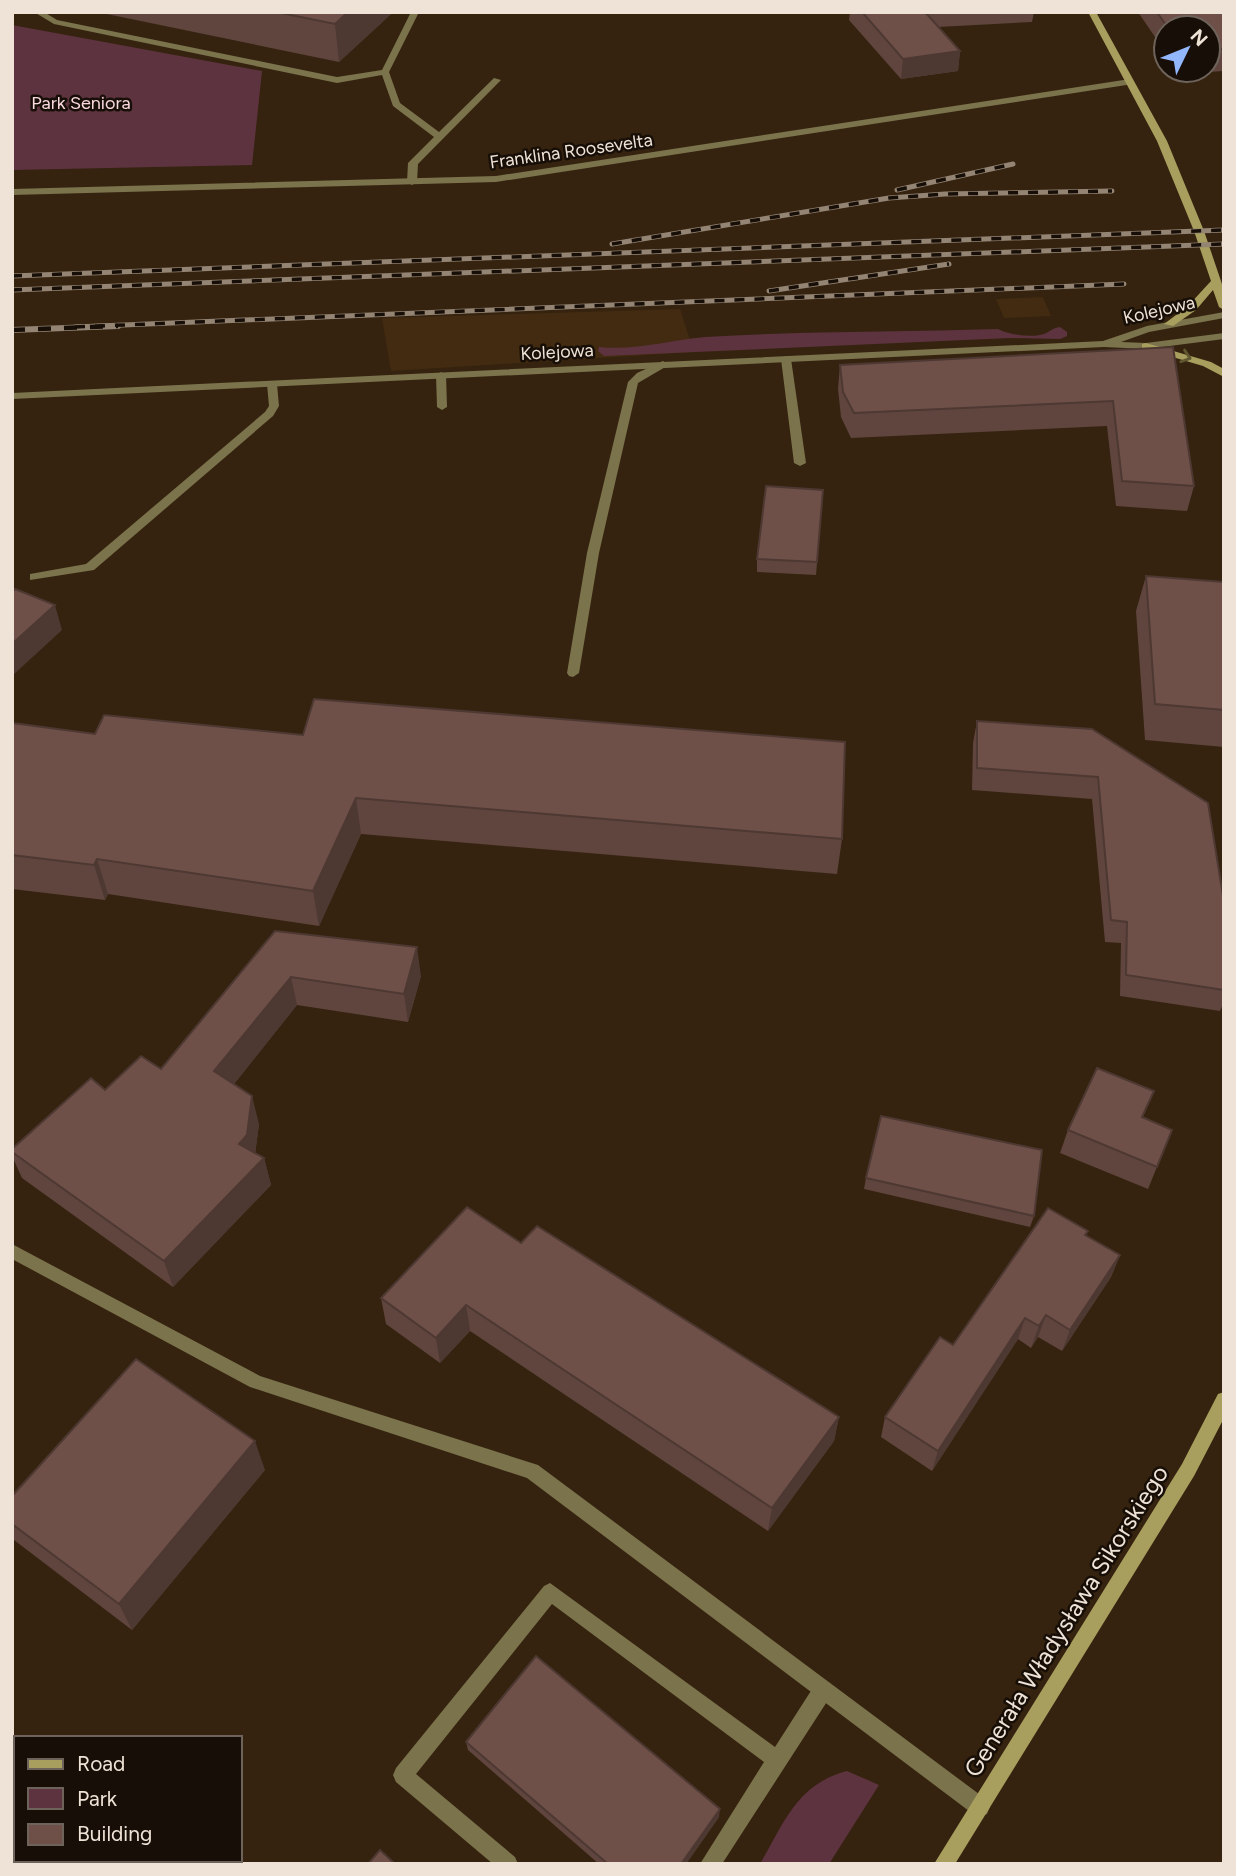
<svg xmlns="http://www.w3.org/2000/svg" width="1236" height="1876" font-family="Figtree,sans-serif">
<rect width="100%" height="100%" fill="#35230f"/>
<g fill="#422b10">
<path d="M1043,297L1051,316L1004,318L996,299Z"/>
<path d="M680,309L694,352L391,371L382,318Z"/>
</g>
<g fill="#5e3340">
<path d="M12,25L262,71L252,165L12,170Z"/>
<path d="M1060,327L1067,332V336L1060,339L1010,338L604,356L598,351L599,347C635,351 670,340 705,337C803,331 901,332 998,329C1009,335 1032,338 1044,334C1051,331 1053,328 1060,327Z"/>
<path d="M847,1771L879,1785L829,1864H760C784,1823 797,1784 847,1771Z"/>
</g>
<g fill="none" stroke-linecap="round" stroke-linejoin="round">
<g fill="#7a734c" fill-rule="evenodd">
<path d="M34,12H44L57,20L337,77L382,70L411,12H419L389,72L400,103L439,132L494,78L501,80L418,164L417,182L412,185L407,182L408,163L434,137L393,106L382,75L337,83L54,24Z"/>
<path d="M786,356L791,359L806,463L800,466L794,463L781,359Z"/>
<path d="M663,361L668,364L667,366L638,383L599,553L579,673L573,677L569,676L567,673L587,553L628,382L637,373Z"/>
<path d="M441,372L446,375L447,407L442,410L437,407L436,375Z"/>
<path d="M272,381L277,384L279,406L273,416L94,570L30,580V574L86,564L265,412L269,406L267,384Z"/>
<path d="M550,1583L775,1747L816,1683L823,1681L830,1683L832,1690L830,1697L722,1864H700L764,1762L552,1604L416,1774L515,1857L518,1864H493L396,1782L393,1775L396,1768L544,1586Z"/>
</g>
<g fill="#7a734c" fill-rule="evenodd">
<path d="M1130,79L1133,80V84L496,182L12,195V189L496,176Z"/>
<path d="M1224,312V318L1149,332L1121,342L1146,343L1224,333V339L1146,349L1104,347L12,399V393L1103,341L1147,326Z"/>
<path d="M12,1244L260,1376L538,1465L987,1800L990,1807L987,1814L980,1817L973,1814L527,1478L250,1387L12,1259Z"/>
</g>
<g fill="#a89e5d" fill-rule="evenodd">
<path d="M1088,12H1096L1167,141L1204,231L1221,281L1224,291V310L1219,307L1213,290L1196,310L1173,326L1164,324L1188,306L1211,281L1194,231L1157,141Z"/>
<path d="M1146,343L1211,362L1224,369V377L1203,366L1142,348V344Z"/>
<path d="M1224,1392V1418L1194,1476L955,1864H934L1182,1464L1218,1394Z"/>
</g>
<g stroke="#938474" stroke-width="5">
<g id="rail-far1">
<path d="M897,190L1013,164"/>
<path d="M612,244L889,198L945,194L1112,191"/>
<path d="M12,276L1224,230"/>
<path d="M12,290L1224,244"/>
<path d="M769,291L949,264"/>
<path d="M75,327L1124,284"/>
</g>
</g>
<g stroke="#938474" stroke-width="6">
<path id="rail" d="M12,330L118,326"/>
</g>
<use href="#rail-far1" stroke="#170f07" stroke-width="3.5" stroke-dasharray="10" stroke-linecap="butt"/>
<use href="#rail" stroke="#170f07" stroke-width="4.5" stroke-dasharray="13" stroke-linecap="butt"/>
</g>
<g fill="#5f453e">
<path d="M97,12H391V14L339,62Z"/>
<path d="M850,12H1034L1032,22L938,27L960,51L958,71L901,79L849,20Z"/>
<path d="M1138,12H1224V71L1180,74L1177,70H1208V28H1166V53Z"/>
<path d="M1173,347L1194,486L1187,511L1116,506L1107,426L851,438L841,417L838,389L840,365Z"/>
<path d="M823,490L816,575L757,572V559Z"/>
<path d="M1146,576L1224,582V747L1145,740L1136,611Z"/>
<path d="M977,721L1092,729L1224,902V1002L1220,1011L1120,996L1121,943L1105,942L1092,799L972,790L973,743Z"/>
<path d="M12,723L842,839L837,874L361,834L319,926L108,894L105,900L12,889Z"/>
<path d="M275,931L421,976L408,1022L297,1005L234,1084L259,1124L255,1154L264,1158L271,1185L173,1287L22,1178L12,1156V1149L105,1090L161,1069Z"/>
<path d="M1144,1117L1172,1130L1148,1189L1060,1153L1068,1130Z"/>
<path d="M866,1178L1034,1216L1030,1227L864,1189Z"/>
<path d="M1086,1236L1120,1255L1111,1277L1062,1351L1038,1337L1031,1348L1018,1339L932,1471L881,1437L885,1417L953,1345Z"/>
<path d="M521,1243L839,1417L834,1441L768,1531L470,1331L440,1363L386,1324L381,1298Z"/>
<path d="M265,1470L132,1630L14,1540L12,1538V1496Z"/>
<path d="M466,1742L719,1817L686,1864H599L468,1750Z"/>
</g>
<g fill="#4d3832">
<path d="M348,12H391V14L339,62L335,24Z"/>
<path d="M960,51L958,71L901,79L903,59Z"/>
<path d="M55,605L62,630L12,676V644Z"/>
<path d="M356,798L361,834L319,926L313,891Z"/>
<path d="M97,859L108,894L105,900L94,865Z"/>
<path d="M417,947L421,976L408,1022L404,994Z"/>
<path d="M291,977L297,1005L222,1099L214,1071Z"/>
<path d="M252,1096L259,1124L254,1162L239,1144Z"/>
<path d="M264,1158L271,1185L173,1287L164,1261Z"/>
<path d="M1120,1255L1111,1277L1062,1351L1070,1330Z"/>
<path d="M466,1305L470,1331L440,1363L436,1338Z"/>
<path d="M1046,1315L1038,1337L1031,1348L1039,1326Z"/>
<path d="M1025,1318L1018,1339L932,1471L938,1451Z"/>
<path d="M839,1417L834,1441L768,1531L772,1508Z"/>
<path d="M255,1441L265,1470L132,1630L119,1604Z"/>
<path d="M720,1809L719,1817L686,1864H681Z"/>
</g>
<g fill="#6e5048" stroke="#4d3832" stroke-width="2">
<path d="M276,12H348L335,24Z"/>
<path d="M862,12H925L960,51L903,59Z"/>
<path d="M1157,12H1224V49L1208,50V28H1168Z"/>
<path d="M1173,347L1194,486L1122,481L1113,401L854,413L843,392L840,365Z"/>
<path d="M766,486L823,490L817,562L757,559Z"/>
<path d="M1146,576L1224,582V710L1155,704Z"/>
<path d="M15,589L55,605L12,644V592Z"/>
<path d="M314,699L845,742L842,839L356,798L313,891L97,859L94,865L12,855V723L95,734L104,715L303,735Z"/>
<path d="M977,721L1092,729L1208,803L1224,902V990L1126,975L1127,922L1111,920L1098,777L977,768Z"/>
<path d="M275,931L417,947L404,994L291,977L214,1071L252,1096L247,1135L239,1144L264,1158L164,1261L12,1152V1149L91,1078L105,1090L141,1056L161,1069Z"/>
<path d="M1097,1068L1154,1091L1142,1117L1172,1130L1157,1167L1068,1130Z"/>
<path d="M881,1116L1042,1150L1034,1216L866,1178Z"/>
<path d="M467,1207L521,1243L537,1226L839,1417L772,1508L466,1305L436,1338L381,1298Z"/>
<path d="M1048,1208L1088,1231L1085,1235L1120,1255L1070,1330L1046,1315L1039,1326L1025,1318L938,1451L885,1417L940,1337L953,1345Z"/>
<path d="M136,1359L255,1441L119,1604L12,1524V1496Z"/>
<path d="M536,1656L720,1809L681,1864H608L466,1742Z"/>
<path d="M380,1850L395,1864H368Z"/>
</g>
<defs><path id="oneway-chevron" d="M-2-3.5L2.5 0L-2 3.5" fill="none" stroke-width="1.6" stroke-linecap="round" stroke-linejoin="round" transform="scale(1.75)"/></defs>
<use stroke="#605632" href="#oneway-chevron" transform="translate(1186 357) rotate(18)"/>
<g text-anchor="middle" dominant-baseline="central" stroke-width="5" stroke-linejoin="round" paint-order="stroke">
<g font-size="18" fill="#fad8e0" stroke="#170f07">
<text x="81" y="103">Park Seniora</text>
</g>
<g font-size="18" fill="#efe2d6" stroke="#170f07">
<text transform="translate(571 151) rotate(-8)">Franklina Roosevelta</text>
<text transform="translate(1159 310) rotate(-13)">Kolejowa</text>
<text transform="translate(557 352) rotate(-3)">Kolejowa</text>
</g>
<g font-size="24" fill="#efe2d6" stroke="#170f07">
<text transform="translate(1066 1621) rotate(-58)">Generała Władysława Sikorskiego</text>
</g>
</g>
<rect width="1236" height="1876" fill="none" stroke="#efe2d6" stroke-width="28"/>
<rect x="14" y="1736" width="228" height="126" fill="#170f07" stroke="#6d635a" stroke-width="2"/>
<rect x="28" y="1759" width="35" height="10" fill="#a89e5d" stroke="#6d635a" stroke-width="2"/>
<text x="77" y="1771" font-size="21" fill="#efe2d6">Road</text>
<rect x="28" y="1788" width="35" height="21" fill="#5e3340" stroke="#6d635a" stroke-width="2"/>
<text x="77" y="1806" font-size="21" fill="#efe2d6">Park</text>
<rect x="28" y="1824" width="35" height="21" fill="#6e5048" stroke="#6d635a" stroke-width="2"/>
<text x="77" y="1841" font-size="21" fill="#efe2d6">Building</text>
<g transform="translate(1187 49) rotate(47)"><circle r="33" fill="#170f07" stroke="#6d635a" stroke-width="2"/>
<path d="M0-5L12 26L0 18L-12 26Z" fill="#93b7fd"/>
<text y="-10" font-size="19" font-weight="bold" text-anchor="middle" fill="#efe2d6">N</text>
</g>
</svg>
